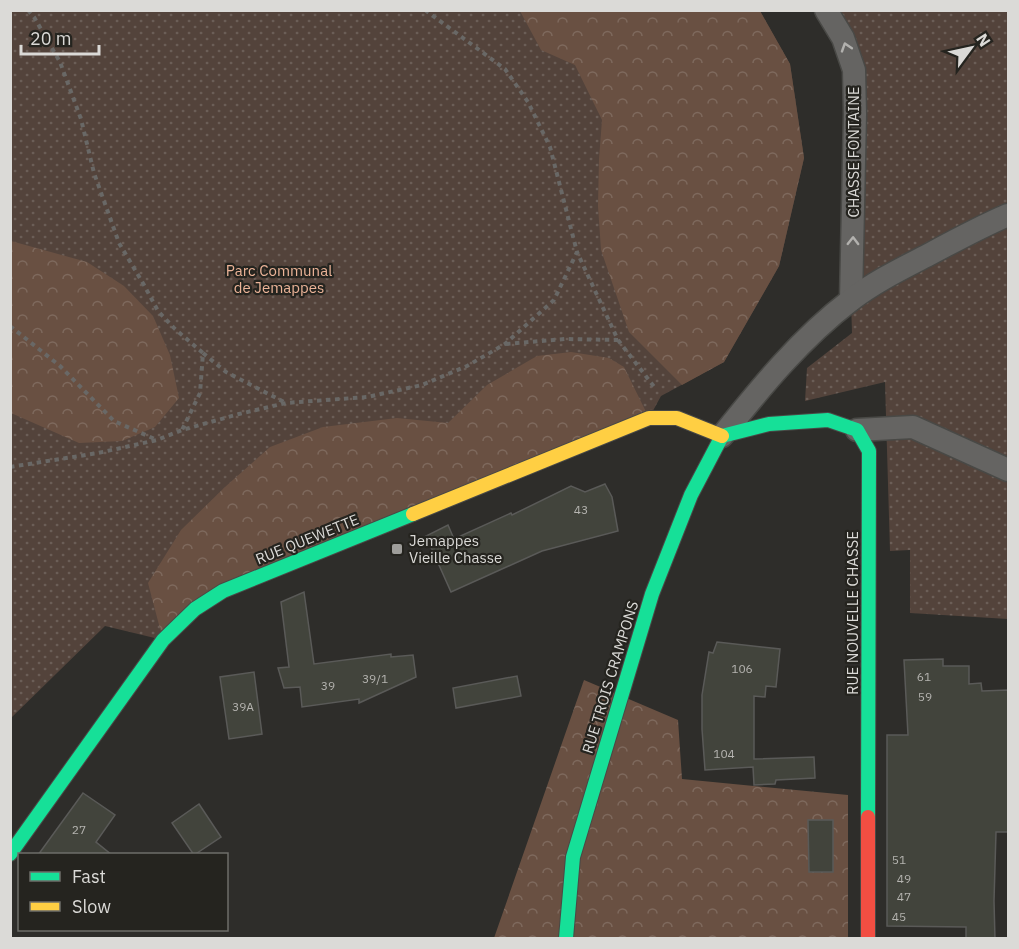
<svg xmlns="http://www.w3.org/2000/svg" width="1019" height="949" font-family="'IBM Plex Sans',sans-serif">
<defs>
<pattern id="green-dots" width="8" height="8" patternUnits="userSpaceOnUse" patternTransform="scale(1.5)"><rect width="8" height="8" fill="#53433b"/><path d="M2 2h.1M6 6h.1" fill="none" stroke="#6b5e57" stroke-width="1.8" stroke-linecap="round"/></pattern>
<pattern id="forest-crowns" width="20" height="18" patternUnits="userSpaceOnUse" patternTransform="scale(1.5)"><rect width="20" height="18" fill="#695042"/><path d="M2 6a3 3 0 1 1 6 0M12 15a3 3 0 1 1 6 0" fill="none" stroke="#7e695d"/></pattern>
</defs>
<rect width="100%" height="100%" fill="#2e2d2a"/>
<g fill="url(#green-dots)">
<path d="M11,11H760L790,64L804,158L779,266L724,362L661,396L649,418L223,591L163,640L105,626L11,718Z"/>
<path d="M826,11H1008V619L910,613V550L890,551L885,382L805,401L807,368L852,333L851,300L855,114Z"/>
</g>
<g fill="url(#forest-crowns)">
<path d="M520,11H760L790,64L804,158L779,266L724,362L682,385L629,332L601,250L598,206L599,159L602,120L575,65L541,50Z"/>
<path d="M11,241L87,262L124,286L153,316L170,355L179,398L155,427L122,441L79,443L11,413Z"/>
<path d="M571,352L609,358L624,367L649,418L223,591L163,640L148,583L181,530L225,487L270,447L323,427L397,418L448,423L487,385L537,356Z"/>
<path d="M584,680L678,720L682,779L848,795V938H494Z"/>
</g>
<g fill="#42443c" stroke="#5a5a58" stroke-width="1.5">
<path d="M605,484L612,497L618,531L542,551L451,592L426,536L448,525L454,539L511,513L512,515L571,486L585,492Z"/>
<path d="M304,592L314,664L391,654V657L413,655L416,677L359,703V699L302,707L300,687L284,688L278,668L289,667L281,602Z"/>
<path d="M717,642L780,649L776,687L766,686L765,697L754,696V759L814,757L815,778L776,780L775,784L754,785L753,767L705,770L702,729V695L709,652L713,653Z"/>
<path d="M943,659V666H969V684L981,683L982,691L1008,690V832H996L994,901L995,939H966V927L887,926V735H908L904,660Z"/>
<path d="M254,672L262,734L229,739L220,677Z"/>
<path d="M517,676L521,696L456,708L453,688Z"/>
<path d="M83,793L115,815L96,842L112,855H38Z"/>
<path d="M199,804L221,837L194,855L172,823Z"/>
<path d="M808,820H833V872H809Z"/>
</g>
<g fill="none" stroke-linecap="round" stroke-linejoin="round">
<g stroke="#494946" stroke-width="25">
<g id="street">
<path d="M826,10L843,38L854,70L855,114L851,300"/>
<path d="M857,430L913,427L1008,470"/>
<path d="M722,436C761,387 801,338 851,300C876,281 903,268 930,254C956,240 982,226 1008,215"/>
</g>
</g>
<g stroke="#494946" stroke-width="16">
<g id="fast">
<path d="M722,436L769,424L828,420L857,430L869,451L868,817"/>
<path d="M10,854L163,640L195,609L223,591L413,514"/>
<path d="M566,938L573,857L652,594L691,495L722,436"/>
</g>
</g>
<g stroke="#494946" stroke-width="16">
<path id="slow" d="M413,514L649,418H677L722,436"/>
</g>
<g stroke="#494946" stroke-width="16">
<path id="jam" d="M868,938V817"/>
</g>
<g stroke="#696866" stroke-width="4" stroke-dasharray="4.5 4.5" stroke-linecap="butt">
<path d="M28,10L34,17L60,62L81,119L94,173L119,243L144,285L158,311L175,329L203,353L200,393L182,430"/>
<path d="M10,326L60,366L114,421L157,440"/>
<path d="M618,340L655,388"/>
<path d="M506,344L565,339L618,340L577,252"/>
<path d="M203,353L226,372L286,403"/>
<path d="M10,467L98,453L157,440L182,430L239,414L286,403L367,397L422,385L467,366L505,344L554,300L577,252L550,147L528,102L505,69L425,10"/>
</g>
<use href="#street" stroke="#656462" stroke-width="22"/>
<use href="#fast" stroke="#16e098" stroke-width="14"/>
<use href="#slow" stroke="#ffcf43" stroke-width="14"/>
<use href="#jam" stroke="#f24e42" stroke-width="14"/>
</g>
<defs><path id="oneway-chevron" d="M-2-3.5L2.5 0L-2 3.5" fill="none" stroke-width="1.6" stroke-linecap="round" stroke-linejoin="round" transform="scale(1.5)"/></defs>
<g stroke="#b2b1ae">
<use href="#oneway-chevron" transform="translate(846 47) rotate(-108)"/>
<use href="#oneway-chevron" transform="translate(853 241) rotate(-89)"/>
</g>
<rect fill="#9e9d9a" stroke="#25241f" stroke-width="2" x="391" y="543" width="12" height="12" rx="3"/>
<g text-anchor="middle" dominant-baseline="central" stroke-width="4.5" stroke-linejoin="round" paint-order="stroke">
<g font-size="12" fill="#b5b4b0">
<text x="581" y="509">43</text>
<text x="742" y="668">106</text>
<text x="924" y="676">61</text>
<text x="375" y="678">39/1</text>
<text x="328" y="685">39</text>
<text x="925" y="696">59</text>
<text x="243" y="706">39A</text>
<text x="724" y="753">104</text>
<text x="79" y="829">27</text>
<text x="899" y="859">51</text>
<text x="904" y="878">49</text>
<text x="904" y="896">47</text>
<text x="899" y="916">45</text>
</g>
<g font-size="15" fill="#dbdad7" stroke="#25241f">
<text transform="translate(853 152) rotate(-90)">CHASSE FONTAINE</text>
<text transform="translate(307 539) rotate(-22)">RUE QUEWETTE</text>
<text transform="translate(852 613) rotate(-90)">RUE NOUVELLE CHASSE</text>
<text transform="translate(610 677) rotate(-73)">RUE TROIS CRAMPONS</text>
</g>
<g font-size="15" fill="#ecb498" stroke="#25241f">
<text x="279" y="270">Parc Communal<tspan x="279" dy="17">de Jemappes</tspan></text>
</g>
<g font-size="15" fill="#dbdad7" stroke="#25241f" text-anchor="start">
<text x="409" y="540">Jemappes<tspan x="409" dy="17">Vieille Chasse</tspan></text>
</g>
</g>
<rect width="1019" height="949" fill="none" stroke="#dbdad7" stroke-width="24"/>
<rect x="18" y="853" width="210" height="78" fill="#25241f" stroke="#6e6d69" stroke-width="1.5"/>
<rect x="30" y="872" width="30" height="9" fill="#16e098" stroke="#6e6d69" stroke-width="1.5"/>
<text x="72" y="883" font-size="18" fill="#dbdad7">Fast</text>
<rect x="30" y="902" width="30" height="9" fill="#ffcf43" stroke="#6e6d69" stroke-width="1.5"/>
<text x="72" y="913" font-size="18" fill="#dbdad7">Slow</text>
<g transform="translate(971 48) rotate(57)" stroke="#25241f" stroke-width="4.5" paint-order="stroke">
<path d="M0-4.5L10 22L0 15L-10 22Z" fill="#dbdad7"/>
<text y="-9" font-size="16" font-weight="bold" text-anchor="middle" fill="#dbdad7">N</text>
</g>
<path d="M21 45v9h78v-9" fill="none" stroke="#dbdad7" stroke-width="3"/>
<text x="30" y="45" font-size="18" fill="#dbdad7" stroke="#25241f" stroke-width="4.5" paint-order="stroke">20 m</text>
</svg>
